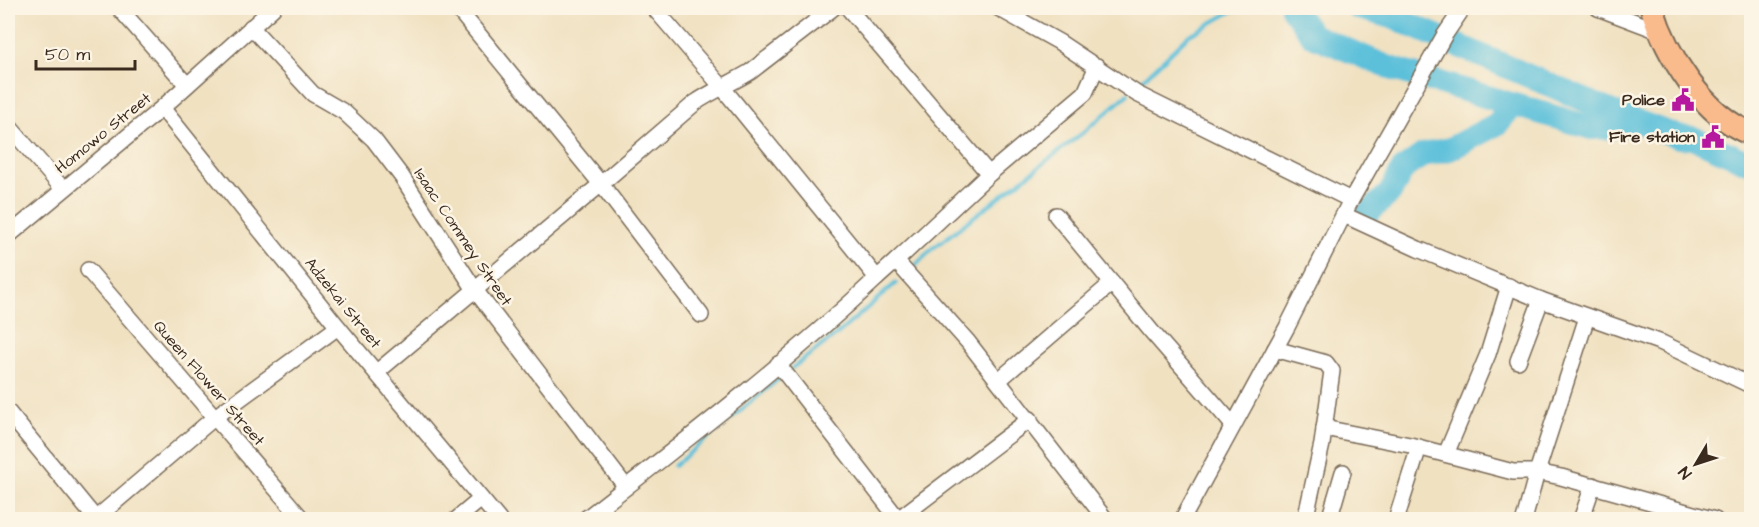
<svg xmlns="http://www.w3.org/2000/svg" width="1759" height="527" font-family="'Architects Daughter',sans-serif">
<rect width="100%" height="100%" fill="#fcf5e5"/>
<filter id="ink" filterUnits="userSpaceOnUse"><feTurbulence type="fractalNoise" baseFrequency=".0167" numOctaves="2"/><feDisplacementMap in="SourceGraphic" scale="12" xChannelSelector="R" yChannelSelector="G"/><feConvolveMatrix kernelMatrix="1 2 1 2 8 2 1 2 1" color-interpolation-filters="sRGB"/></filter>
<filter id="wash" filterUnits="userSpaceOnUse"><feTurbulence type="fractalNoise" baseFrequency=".008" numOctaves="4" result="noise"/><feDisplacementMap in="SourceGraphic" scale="24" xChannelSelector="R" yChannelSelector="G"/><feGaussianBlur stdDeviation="1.35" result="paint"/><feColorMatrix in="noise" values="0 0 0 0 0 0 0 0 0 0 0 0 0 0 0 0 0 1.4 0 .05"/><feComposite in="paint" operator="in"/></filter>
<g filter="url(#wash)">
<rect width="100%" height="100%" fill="#f0e1c1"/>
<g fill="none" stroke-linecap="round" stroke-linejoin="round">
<g stroke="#5cc0da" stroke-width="4">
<path d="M1135,87L1188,36L1238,8"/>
<path d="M910,271L932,249L1084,132L1128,94"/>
<path d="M792,368L835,336L896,283"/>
<path d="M674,466L781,377"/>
</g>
<g stroke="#5cc0da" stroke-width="24">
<path d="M1292,8L1312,35L1390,68L1592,128L1619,127L1632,120"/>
<path d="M1358,8L1392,17L1617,114L1679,137L1693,138L1752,164"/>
<path d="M1367,214L1390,193L1403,169L1423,155L1450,149L1497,124L1512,106"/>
</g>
</g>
</g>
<g filter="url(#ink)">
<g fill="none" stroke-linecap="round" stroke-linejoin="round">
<g stroke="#7a6a57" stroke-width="18">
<g id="minor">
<path d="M119,8L187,85"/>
<path d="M457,8L601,184L701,315"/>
<path d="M848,8L989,174"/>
<path d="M998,8L1059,42L1137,94L1351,200"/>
<path d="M1598,8L1659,31"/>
<path d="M251,27L313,94L344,112L374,140L402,177L475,290L626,487"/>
<path d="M162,108L338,327L499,520"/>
<path d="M8,125L63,189"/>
<path d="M1056,215L1152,332L1233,425"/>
<path d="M1344,215L1418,249L1541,300L1662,343L1752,386"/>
<path d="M8,236L162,108L273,8"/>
<path d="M896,261L989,174L1085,93L1097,66"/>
<path d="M88,270L303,520"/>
<path d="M877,278L896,261L968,342L1106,520"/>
<path d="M1275,349L1326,363L1332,371L1322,444L1305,520"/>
<path d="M1518,361L1541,300"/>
<path d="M778,364L899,520"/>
<path d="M377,372L601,184L695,103C712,91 732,83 750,72L833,8"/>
<path d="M999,380L1112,283"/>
<path d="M8,412L95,518"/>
<path d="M1324,428L1410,445L1513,472H1537L1561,477L1715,520"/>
<path d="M1446,454L1488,354L1509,286"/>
<path d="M94,520L215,417L338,327"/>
<path d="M456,520L481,499"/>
<path d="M584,520C684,442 785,364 877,278L722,87L654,8"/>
<path d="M897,520L1030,419"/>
<path d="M1182,520L1287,327L1351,200L1444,36L1463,8"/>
<path d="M1329,520L1343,472"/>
<path d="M1396,520L1419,447"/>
<path d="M1524,520L1537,472L1587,317"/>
<path d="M1581,520L1593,485"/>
</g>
</g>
<g stroke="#7a6a57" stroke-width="26">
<path id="highway" d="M1652,8C1666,54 1703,116 1752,134"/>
</g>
<use href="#minor" stroke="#fff" stroke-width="15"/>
<use href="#highway" stroke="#fabb8c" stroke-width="22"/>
</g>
</g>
<defs>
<g id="civic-bare" transform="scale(1.8)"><path d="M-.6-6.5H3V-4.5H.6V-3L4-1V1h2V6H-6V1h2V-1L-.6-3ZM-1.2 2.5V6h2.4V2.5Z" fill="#b5179e" stroke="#fcf5e5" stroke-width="2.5" paint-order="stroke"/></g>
</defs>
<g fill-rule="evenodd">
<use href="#civic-bare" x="1683" y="100"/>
<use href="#civic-bare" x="1713" y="137"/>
</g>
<g text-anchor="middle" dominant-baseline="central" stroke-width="5" stroke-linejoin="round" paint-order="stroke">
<g font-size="16" font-weight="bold" fill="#3b2a1e" stroke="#fcf5e5" text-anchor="end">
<text x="1665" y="100">Police</text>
<text x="1695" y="137">Fire station</text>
</g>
<g font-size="16" fill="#3b2a1e" stroke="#fcf5e5">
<text transform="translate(103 133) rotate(-39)">Homowo Street</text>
<text transform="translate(463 237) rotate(56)">Isaac Commey Street</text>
<text transform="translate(343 303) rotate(51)">Adzekai Street</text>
<text transform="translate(209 383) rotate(49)">Queen Flower Street</text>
</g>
</g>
<rect width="1759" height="527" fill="none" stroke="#fcf5e5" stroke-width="30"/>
<g transform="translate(1696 464) rotate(231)" stroke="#fcf5e5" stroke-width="4.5" paint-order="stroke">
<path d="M0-4.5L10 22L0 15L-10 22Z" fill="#3b2a1e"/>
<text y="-9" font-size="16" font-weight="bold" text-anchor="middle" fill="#3b2a1e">N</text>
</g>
<path d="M36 60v9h99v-9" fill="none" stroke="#3b2a1e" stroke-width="3"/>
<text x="45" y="60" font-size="18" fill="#3b2a1e" stroke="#fcf5e5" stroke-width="4.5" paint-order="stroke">50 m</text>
</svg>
